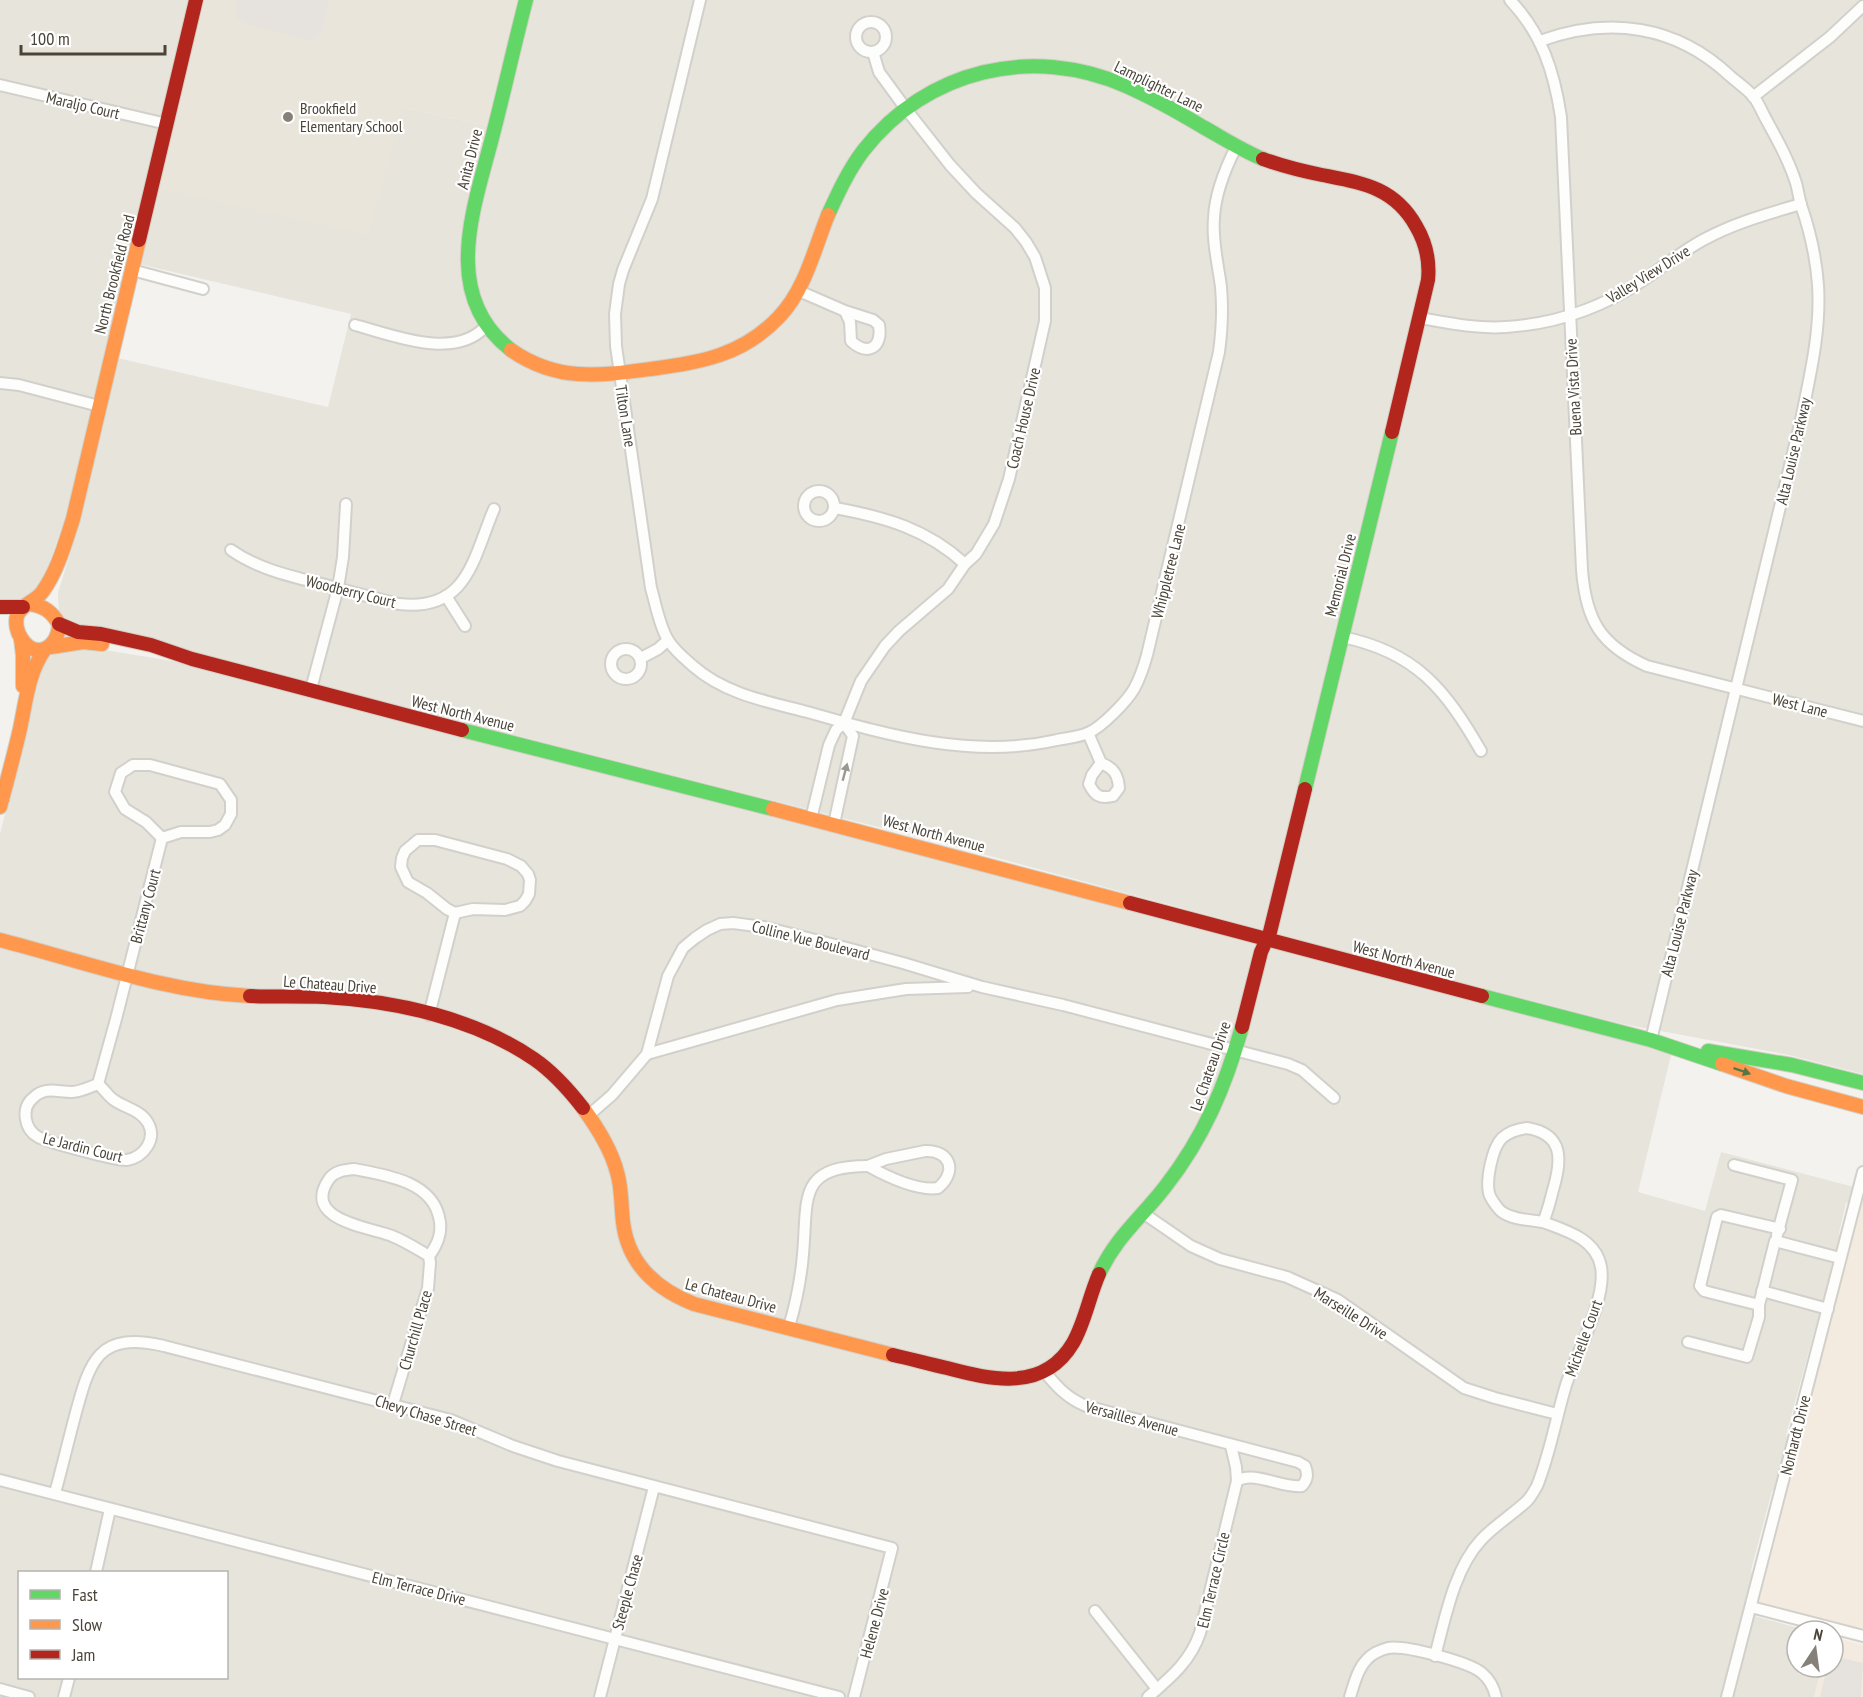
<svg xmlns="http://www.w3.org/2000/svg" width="1863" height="1697" font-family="'PT Sans Narrow',sans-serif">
<rect width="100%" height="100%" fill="#f4f2ee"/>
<g fill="#e7e4dc" fill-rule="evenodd">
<path d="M0,0H191L70,505L41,586L22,601H0Z"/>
<path d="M530,0H1863V1074L1789,1055L1623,1024L1374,960L953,846L270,673L71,626L59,614L58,593L82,515L118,358L328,407L351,314L139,264L158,188L402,107L487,126Z"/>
<path d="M93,648L172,661L210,669L752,807L1672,1051L1638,1192L1705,1211L1721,1152L1854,1187L1850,1202L1846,1203L1839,1233L1840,1238L1786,1435L1788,1440L1776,1489L1772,1491L1751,1570L1753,1577L1743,1613L1809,1631H1797V1667H1822L1814,1697H0V834L28,724L34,675L51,653ZM20,1572H226V1678H20Z"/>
</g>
<g fill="#f3ebdf">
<path d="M1863,1172V1636L1751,1607Z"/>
<path d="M1833,1637L1863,1645V1697H1814L1822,1667H1833Z"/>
</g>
<path fill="#eae5da" d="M204,0H520L487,126L402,107L369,235L158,188Z"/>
<g fill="#e6e3df">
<path d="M237,0H329L322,31L316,38L309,40L242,23L235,15Z"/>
<path d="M1833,1656L1863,1663L1861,1697H1820L1827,1667H1833Z"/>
</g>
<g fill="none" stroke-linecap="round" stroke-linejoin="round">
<g stroke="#d2d0cb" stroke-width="14">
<g id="street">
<path d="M700,0L652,199L623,270L619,284L615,314L616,346L651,588C656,605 659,625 668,640C674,650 685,659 693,666C726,695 770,702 811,713C891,736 974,759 1057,740C1067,738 1079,737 1088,733C1102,727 1127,701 1134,689C1140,678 1144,666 1147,655L1219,352C1222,330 1223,309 1221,287C1218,264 1212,241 1214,218C1215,193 1225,169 1236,147"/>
<path d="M1510,0C1542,34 1554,71 1561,117L1582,570C1586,620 1600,645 1647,666L1863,721"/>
<circle cx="871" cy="37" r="15"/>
<path d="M1540,41C1609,16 1676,25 1730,76C1738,83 1747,89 1754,97C1759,104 1763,114 1767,121C1778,141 1789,161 1796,183C1798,190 1799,198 1801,205C1810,231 1816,257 1818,285C1821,331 1810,375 1801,420L1651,1040"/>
<path d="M0,85L167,124"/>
<path d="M1753,97L1830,37L1863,6"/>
<path d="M132,270L203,289"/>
<path d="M799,291L845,311L873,320L879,325C883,347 868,357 851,341L850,322L845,311"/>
<path d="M1420,318C1448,323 1477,329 1506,327C1555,324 1601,308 1642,281C1663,267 1681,252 1703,240C1734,223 1767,214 1801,204"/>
<path d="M355,325C393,335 455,361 486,326"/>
<path d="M0,383L19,385L99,406"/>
<circle cx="819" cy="506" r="15"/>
<path d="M835,508C885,517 927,529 965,564"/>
<path d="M231,550C258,569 290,576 322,584C347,591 373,598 399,604C468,612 473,558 494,509"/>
<path d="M446,596L465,626"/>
<path d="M1342,637C1416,652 1445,689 1481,751"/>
<circle cx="626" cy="664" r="15"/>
<path d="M641,658L658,649L668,640"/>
<path d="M311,689L338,588L343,557L346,504"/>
<path d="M1088,733L1101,763C1114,768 1118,775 1119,788L1113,796C1100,799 1095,796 1089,784L1092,775L1101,763"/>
<path d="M133,765H150L220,784L231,800V814L225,825L218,830L210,832H181L162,838L146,822L125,809L115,792L121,773Z"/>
<path d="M811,819L829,745L836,730L844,723L861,681L885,646L899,631L948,589L965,564L976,554L994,524L1009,479L1045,321V288L1035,257L1026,242L1015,228L976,193L950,165L906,109L879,72L873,52"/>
<path d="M834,824L853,736L844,723"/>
<path d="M418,840H435L507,859L521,866L528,874L530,880L529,894L525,901L520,906L505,910L473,909L455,913L447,909L427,893L408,882L401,867L402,858L405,851Z"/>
<path d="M429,1015L455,913"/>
<path d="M647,1054L837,1000L906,989L968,987"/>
<path d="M98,1084C104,1089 108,1096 114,1100C125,1108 141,1110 148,1123C157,1139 144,1157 127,1160C117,1161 48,1142 38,1137C24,1129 21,1108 33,1098C45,1086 57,1092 72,1092C80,1092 90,1087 98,1084Z"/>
<path d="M98,1084L116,1019L162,838"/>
<path d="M589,1115L612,1095L647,1054L668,976L683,948L695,938L707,930L720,924L733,923L764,927L843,947L903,963L982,987L1063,1005L1288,1064L1302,1070L1334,1098"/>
<path d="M1527,1128C1564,1134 1562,1160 1553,1190C1550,1201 1548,1211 1543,1222C1531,1220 1513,1220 1502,1212C1498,1209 1490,1198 1489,1193C1486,1180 1492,1148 1502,1138C1509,1132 1518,1129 1527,1128Z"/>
<path d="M925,1151C950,1150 958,1171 938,1188C917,1191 886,1176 868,1166L886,1159Z"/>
<path d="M1734,1165L1792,1180L1777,1235"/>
<path d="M354,1169C385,1175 431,1181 439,1217C443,1232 438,1244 429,1256C417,1249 405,1241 392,1236C369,1227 301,1220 329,1179C335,1171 344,1170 354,1169Z"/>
<path d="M1143,1213L1191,1246L1220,1259L1287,1277L1338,1300L1464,1388L1495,1398L1557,1414"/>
<path d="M1762,1291L1828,1309"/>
<path d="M1759,1305L1704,1291L1700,1286L1717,1217L1721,1215L1780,1229"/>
<path d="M789,1327C796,1303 801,1279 803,1254C808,1199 797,1166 868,1166"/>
<path d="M1688,1342L1747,1357L1759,1317V1305L1775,1241L1840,1258"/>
<path d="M1044,1371C1057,1387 1067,1398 1086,1406L1298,1462L1305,1466C1308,1474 1308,1479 1302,1486C1283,1489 1254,1470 1237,1481"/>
<path d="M393,1404L428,1288L430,1263L429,1256"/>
<path d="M0,1480L839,1697"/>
<path d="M55,1493C62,1468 68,1442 75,1416C90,1360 98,1331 164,1346L451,1420L513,1446L558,1461L892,1548L854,1697"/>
<path d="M96,1572L110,1509"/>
<path d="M1751,1607L1863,1636"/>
<path d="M1095,1611L1157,1689"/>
<path d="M1435,1656C1445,1619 1454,1569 1481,1540C1495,1525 1512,1515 1527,1501C1531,1497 1534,1491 1537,1486C1550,1454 1556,1418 1566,1385C1576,1354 1607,1299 1601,1267C1596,1239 1567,1231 1543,1222"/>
<path d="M0,1689L29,1697"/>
<path d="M64,1697L69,1678"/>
<path d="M600,1697L654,1487"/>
<path d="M1148,1697C1170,1678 1190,1662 1200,1633L1237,1481L1236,1467L1231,1446"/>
<path d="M1350,1697C1355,1681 1359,1662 1375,1653C1379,1651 1384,1649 1388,1648C1405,1645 1469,1662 1482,1673C1489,1679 1494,1688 1496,1697"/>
<path d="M1727,1697L1863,1172"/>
</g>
</g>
<g stroke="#d3cfc5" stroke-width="16">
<g id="fast">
<path d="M828,215C838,193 848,171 863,151C927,69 1032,45 1126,86C1153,98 1178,112 1203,127C1223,138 1241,150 1263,159"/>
<path d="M511,350C440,295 474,208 492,138C504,92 514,46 526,0"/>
<path d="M462,730L773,809"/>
<path d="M1305,789L1392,432"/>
<path d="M1482,996L1651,1040L1722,1064"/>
<path d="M1708,1051L1792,1065L1863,1083"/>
<path d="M1099,1274C1116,1237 1141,1218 1165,1187C1204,1137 1225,1087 1242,1027"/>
</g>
</g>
<g stroke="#d3cfc5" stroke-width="16">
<g id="slow">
<path d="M511,350C557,382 599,376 651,369C701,362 742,356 779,317C805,290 814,250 828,215"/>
<path d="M30,604C44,606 52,612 59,624C59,648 35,661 21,638C17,632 15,623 17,616C21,604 37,601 43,591C58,570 65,543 73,519L139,240"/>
<path d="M21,639L23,655V686"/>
<path d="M51,647L83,642L102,644"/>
<path d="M0,807C7,781 14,755 20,729C26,701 28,673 45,649"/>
<path d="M773,809L1130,903"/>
<path d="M0,940C82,961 165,992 250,996"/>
<path d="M1722,1064L1786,1086L1863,1107"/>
<path d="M583,1108C597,1127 611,1149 617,1172C622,1188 621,1206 623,1222C628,1264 656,1289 694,1304L893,1355"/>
</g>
</g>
<g stroke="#d3cfc5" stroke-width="16">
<g id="jam">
<path d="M1263,159C1282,166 1302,171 1322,175C1362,183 1394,187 1416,226C1426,243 1430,260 1428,280L1392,432"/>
<path d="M139,240L196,0"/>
<path d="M0,607H23"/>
<path d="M59,624L78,632L101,634L151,645L192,659L462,730"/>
<path d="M1130,903L1482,996"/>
<path d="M250,996C275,997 300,996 324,997C396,1001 474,1018 534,1059C553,1072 569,1090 583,1108"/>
<path d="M1242,1027L1261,952L1270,932L1305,789"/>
<path d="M893,1355C911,1359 929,1364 947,1368C992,1380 1044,1392 1073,1343C1085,1322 1089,1297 1099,1274"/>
</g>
</g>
<use href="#street" stroke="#fdfdfc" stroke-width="10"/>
<use href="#fast" stroke="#63d668" stroke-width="14"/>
<use href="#slow" stroke="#ff974d" stroke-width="14"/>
<use href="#jam" stroke="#b3261e" stroke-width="14"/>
</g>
<defs><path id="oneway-solid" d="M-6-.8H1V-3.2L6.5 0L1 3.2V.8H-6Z" transform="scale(1.5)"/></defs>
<use fill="#9b9791" href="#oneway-solid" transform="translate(845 772) rotate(-75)"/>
<use fill="#537749" href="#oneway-solid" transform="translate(1742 1071) rotate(19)"/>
<circle fill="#868178" stroke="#fff" stroke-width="2" cx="288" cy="117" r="6"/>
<g text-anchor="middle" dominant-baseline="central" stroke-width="4.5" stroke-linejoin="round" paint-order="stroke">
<g font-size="16" fill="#4b4439" stroke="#fff">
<text transform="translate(1159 86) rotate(26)">Lamplighter Lane</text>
<text transform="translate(83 105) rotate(13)">Maraljo Court</text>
<text transform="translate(469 159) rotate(-76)">Anita Drive</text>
<text transform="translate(114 274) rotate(-76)">North Brookfield Road</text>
<text transform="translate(1648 274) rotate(-32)">Valley View Drive</text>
<text transform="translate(1573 387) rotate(-93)">Buena Vista Drive</text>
<text transform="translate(626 416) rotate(81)">Tilton Lane</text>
<text transform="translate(1023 418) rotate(-77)">Coach House Drive</text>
<text transform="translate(1793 451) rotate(-77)">Alta Louise Parkway</text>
<text transform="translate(1168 571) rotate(-76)">Whippletree Lane</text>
<text transform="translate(1340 575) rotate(-76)">Memorial Drive</text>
<text transform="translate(351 591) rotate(14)">Woodberry Court</text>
<text transform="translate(1800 705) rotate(14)">West Lane</text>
<text transform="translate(463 713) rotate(14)">West North Avenue</text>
<text transform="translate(934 833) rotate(15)">West North Avenue</text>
<text transform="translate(145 906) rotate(-75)">Brittany Court</text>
<text transform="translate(1679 923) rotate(-76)">Alta Louise Parkway</text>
<text transform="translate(811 940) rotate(14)">Colline Vue Boulevard</text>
<text transform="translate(1404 959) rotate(15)">West North Avenue</text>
<text transform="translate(330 984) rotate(4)">Le Chateau Drive</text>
<text transform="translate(1210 1066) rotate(-71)">Le Chateau Drive</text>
<text transform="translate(83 1147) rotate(14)">Le Jardin Court</text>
<text transform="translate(731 1295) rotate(15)">Le Chateau Drive</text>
<text transform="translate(1351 1313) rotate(32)">Marseille Drive</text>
<text transform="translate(415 1330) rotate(-74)">Churchill Place</text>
<text transform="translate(1583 1338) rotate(-70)">Michelle Court</text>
<text transform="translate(426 1415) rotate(17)">Chevy Chase Street</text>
<text transform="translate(1132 1418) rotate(15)">Versailles Avenue</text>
<text transform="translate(1795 1435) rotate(-76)">Norhardt Drive</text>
<text transform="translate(1213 1580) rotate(-77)">Elm Terrace Circle</text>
<text transform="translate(419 1588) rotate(14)">Elm Terrace Drive</text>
<text transform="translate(627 1592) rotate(-75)">Steeple Chase</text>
<text transform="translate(874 1623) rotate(-75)">Helene Drive</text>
</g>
<g font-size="16" fill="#4b4439" stroke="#fff" text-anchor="start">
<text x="300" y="108">Brookfield<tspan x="300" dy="18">Elementary School</tspan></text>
</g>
</g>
<rect x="18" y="1571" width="210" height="108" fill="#ffffff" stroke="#b7b4b0" stroke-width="1.5"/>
<rect x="30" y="1590" width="30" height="9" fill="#63d668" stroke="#b7b4b0" stroke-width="1.5"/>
<text x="72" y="1601" font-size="18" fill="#4b4439">Fast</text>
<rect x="30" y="1620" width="30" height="9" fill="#ff974d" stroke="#b7b4b0" stroke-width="1.5"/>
<text x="72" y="1631" font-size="18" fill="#4b4439">Slow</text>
<rect x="30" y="1650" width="30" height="9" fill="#b3261e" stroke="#b7b4b0" stroke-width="1.5"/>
<text x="72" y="1661" font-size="18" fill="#4b4439">Jam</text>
<g transform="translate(1815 1649) rotate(13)"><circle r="28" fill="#ffffff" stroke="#b7b4b0" stroke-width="1.5"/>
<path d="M0-4.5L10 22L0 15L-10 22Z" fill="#868178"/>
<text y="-9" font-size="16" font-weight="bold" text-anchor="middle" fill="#4b4439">N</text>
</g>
<path d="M21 45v9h144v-9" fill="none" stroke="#4b4439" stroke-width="3"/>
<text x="30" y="45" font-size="18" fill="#4b4439" stroke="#ffffff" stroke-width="4.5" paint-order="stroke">100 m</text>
</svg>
